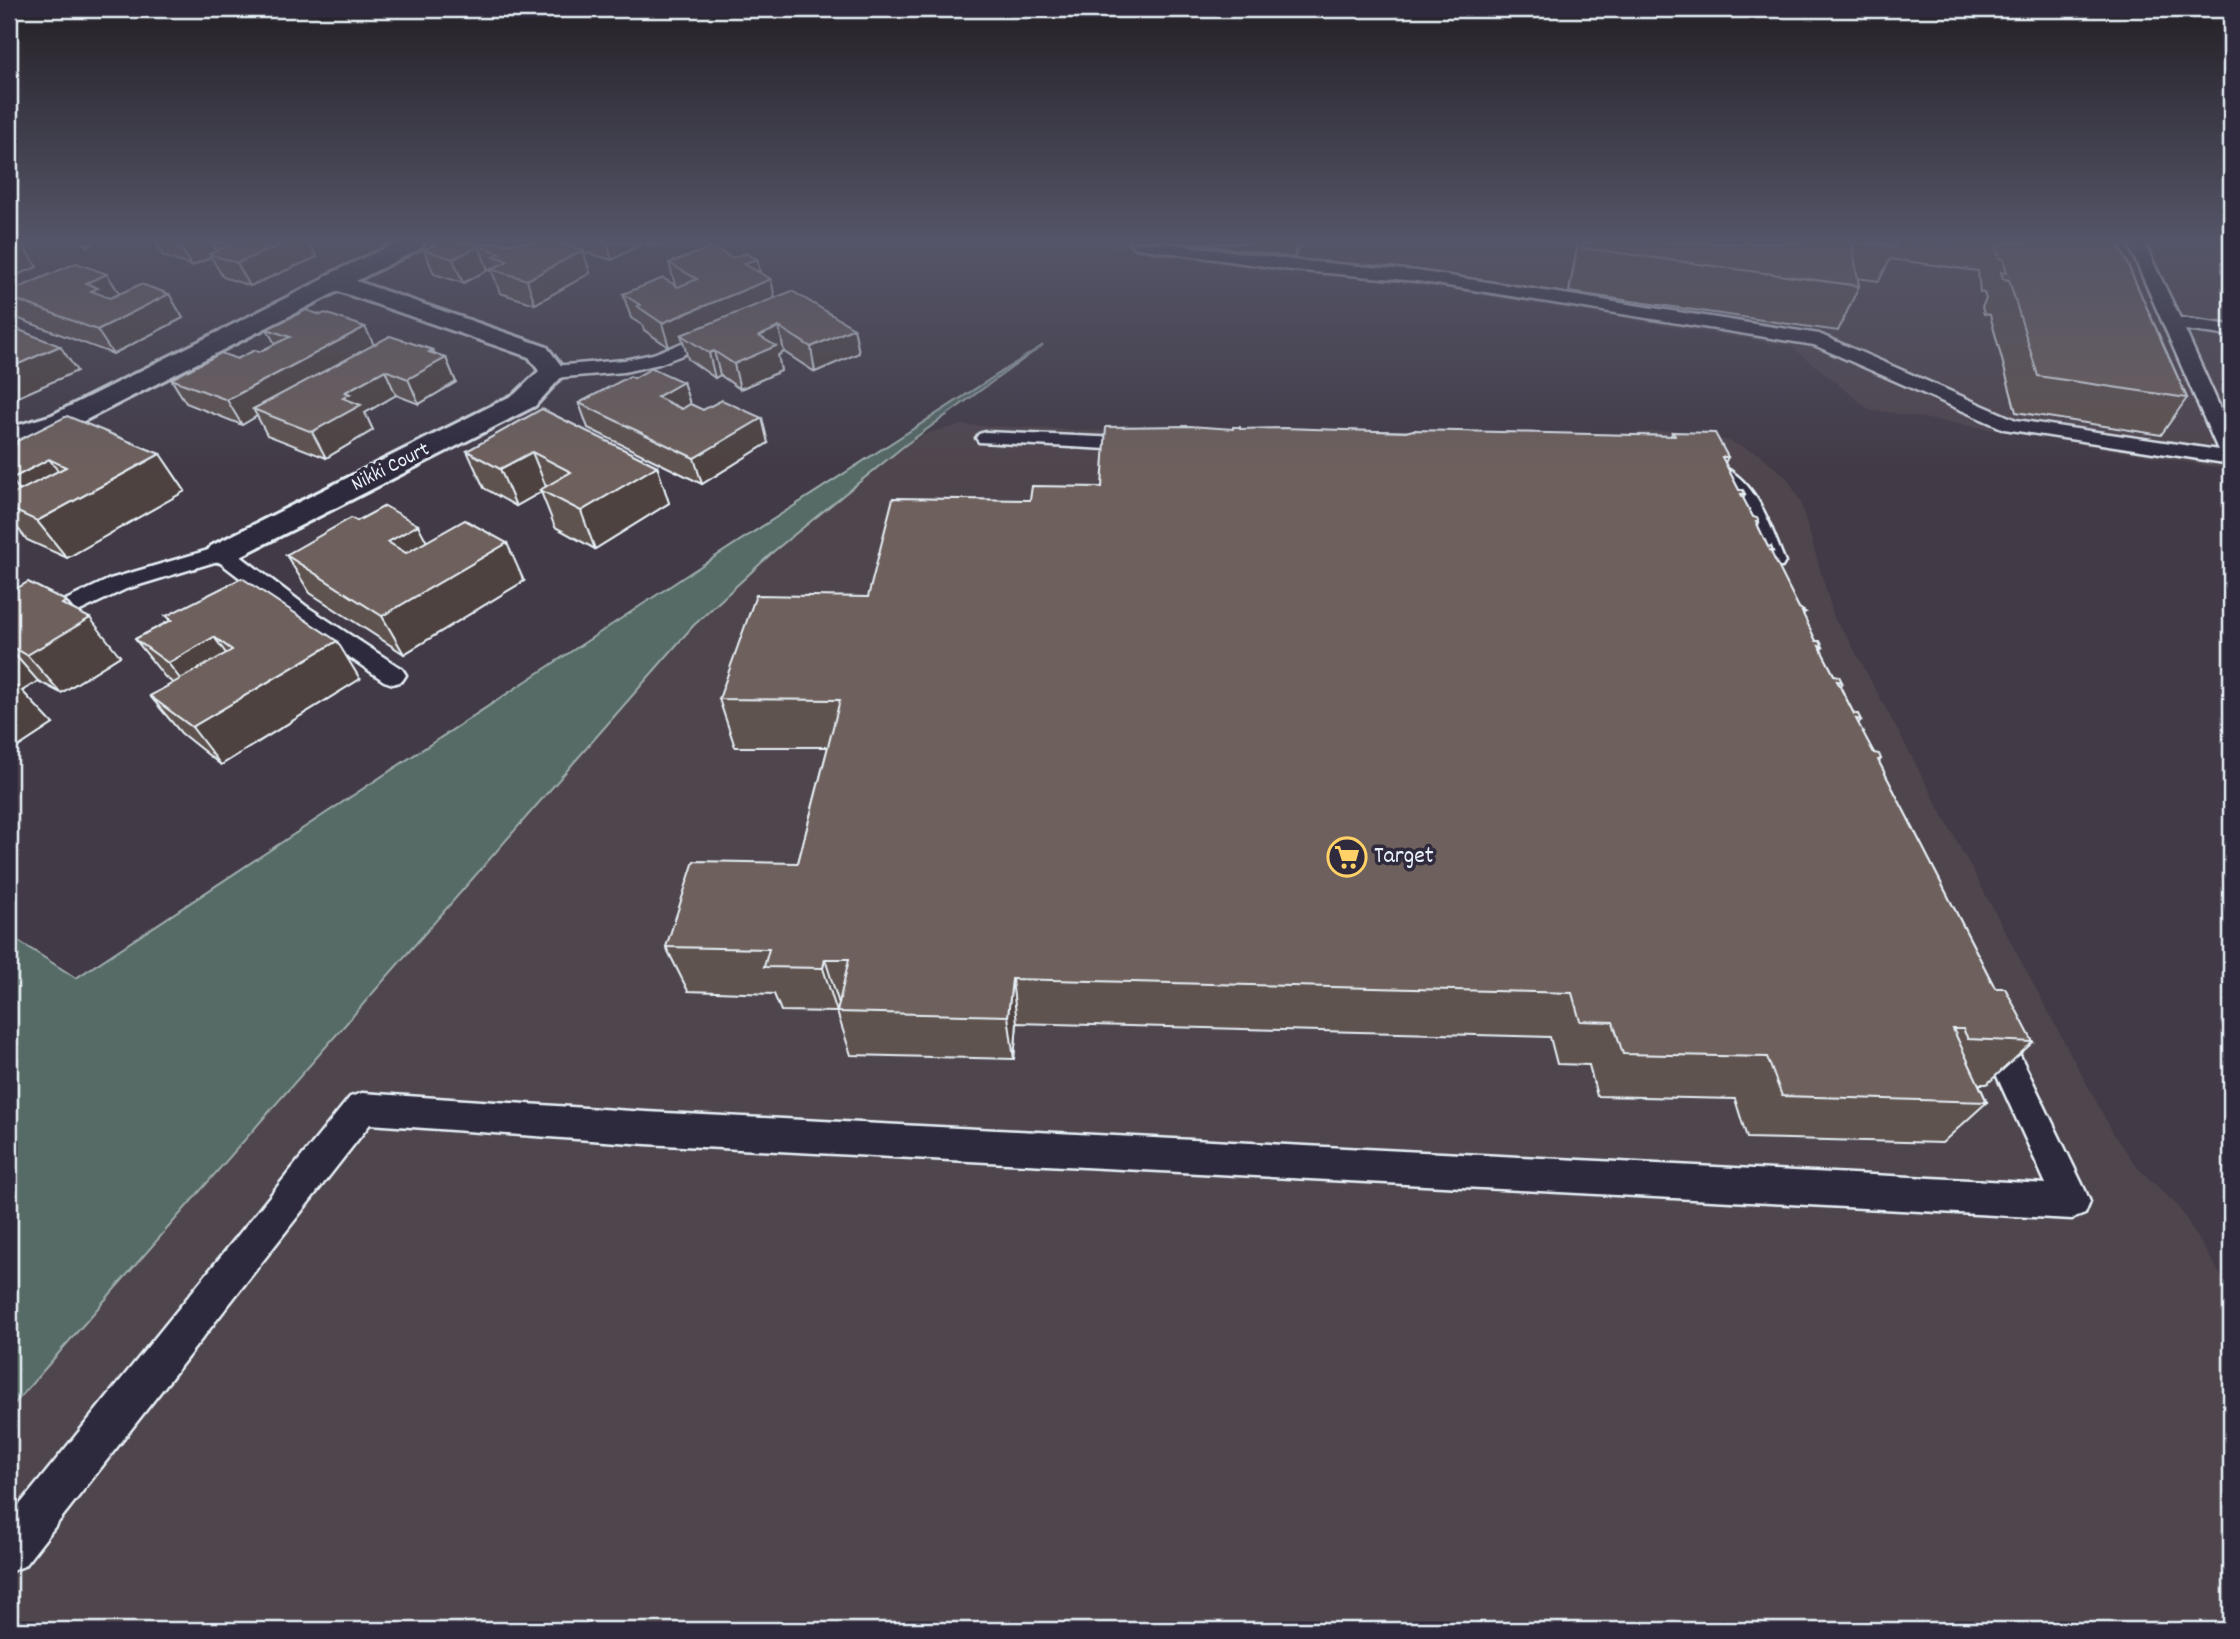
<svg xmlns="http://www.w3.org/2000/svg" width="2240" height="1639" font-family="Dekko,sans-serif">
<rect width="100%" height="100%" fill="#423a46"/>
<filter id="ink" filterUnits="userSpaceOnUse"><feTurbulence type="fractalNoise" baseFrequency=".0143" numOctaves="2"/><feDisplacementMap in="SourceGraphic" scale="14" xChannelSelector="R" yChannelSelector="G"/><feConvolveMatrix kernelMatrix="1 2 1 2 8 2 1 2 1" color-interpolation-filters="sRGB"/></filter>
<g filter="url(#ink)">
<g fill="#4f454d">
<path d="M1081,243H2231V470L1869,409L1790,346L1343,273L1293,276Z"/>
<path d="M963,425L1156,433L1531,439L1675,430L1729,441L1761,455L1788,479L1800,501L1835,620L1847,636L2112,1131L2137,1167L2178,1206L2231,1292V1630H9V1410L693,626L774,551L904,446L930,432Z"/>
</g>
<path fill="#566b66" stroke="#9faeaf" stroke-width="2" d="M1043,345L904,446L774,551L693,626L9,1410V935L76,978L690,573Z"/>
<g fill="none" stroke-linecap="round" stroke-linejoin="round">
<g stroke="#e8f1f8" stroke-width="5">
<g id="service">
<path d="M1129,243H1169L1292,260L1417,271L1819,334L2016,420L2218,450L2128,243H2144L2180,318L2231,325V336L2185,330L2231,432V464L2004,429L1814,345L1417,281L1292,270L1137,248Z"/>
<path d="M719,328L726,330L728,334L726,338L659,364L624,372L553,378L543,372L553,366L624,360L653,354Z"/>
<path d="M986,432L1143,439L1150,441L1153,445L1150,449L1143,451L979,442L976,438L979,434Z"/>
<path d="M1705,460C1755,472 1767,519 1785,562L1782,567H1766L1731,493C1725,486 1719,479 1711,475C1704,471 1700,472 1694,466L1698,462Z"/>
<path d="M222,546L230,548L306,606L402,669L406,675L402,681L393,684L384,681L290,616L218,561L126,589L9,645V627L110,579Z"/>
<path d="M1992,1016L2003,1020L2085,1190L2090,1202L2085,1214L2072,1219L646,1144L370,1124L24,1566L9,1572V1518L350,1097L362,1093L646,1112L2046,1184L1976,1030L1981,1020Z"/>
</g>
</g>
<g stroke="#e8f1f8" stroke-width="6">
<path id="minor" d="M396,243H424L421,248L356,281L547,347L566,372L535,406L233,560L222,563L211,560L206,553L211,546L515,394L539,371L529,357L338,291L72,427L9,445V428L52,415L322,280L325,276Z"/>
</g>
<use href="#service" fill="#2f2a3d" fill-rule="evenodd"/>
<use href="#minor" fill="#2f2a3d" fill-rule="evenodd"/>
</g>
<g fill="#5f534f" stroke="#e8f1f8" stroke-width="2">
<path d="M156,243H309L317,257L250,286L223,277L211,257L192,266L163,256Z"/>
<path d="M438,243H643L612,260L583,252L590,273L535,304L500,293L492,271L488,270L463,283L434,274L424,250Z"/>
<path d="M646,243H663L658,246Z"/>
<path d="M1193,243H1302L1294,258Z"/>
<path d="M1578,243H2118L2187,398L2161,435L2016,412L1990,315L1984,314L1982,307L1986,299L1984,293L1980,292L1978,271L1890,259L1879,281L1857,278L1859,286L1838,331L1569,292Z"/>
<path d="M732,258L757,259L760,273L775,298L854,328L859,353L815,372L784,352L778,355L781,371L740,389L720,375L715,378L688,359L683,341L669,347L644,330L642,325L631,318L623,294L675,285L669,263Z"/>
<path d="M107,274L119,293L169,294L183,318L113,354L19,319L9,304V292Z"/>
<path d="M267,329L374,344L433,350L434,353L446,358L456,382L419,404L396,395L365,413L373,430L326,458L267,435L257,416L242,425L186,403L171,379L259,352L275,344Z"/>
<path d="M634,378L683,382L690,404L768,443L702,484L588,428L579,403Z"/>
<path d="M542,409L657,466L669,503L595,549L555,527L541,492L516,506L484,488L467,451Z"/>
<path d="M1240,429L1671,436L1672,432L1728,457L1725,463L1739,490L1745,494L1743,498L1753,517L1759,522L1758,526L1768,547L1773,551L1771,554L1799,608L1805,612L1803,615L1816,641L1823,647L1821,650L1834,675L1842,682L1840,686L1854,714L1861,720L1858,724L1874,753L1881,759L1879,762L1995,988L2033,1042L1987,1084H1979L1987,1102L1942,1143L1747,1138L1735,1099L1597,1096L1589,1065L1557,1064L1550,1037L1017,1023L1014,1059L851,1055L837,1012L781,1011L774,994L688,991L666,947L798,863L828,747H735L719,699L868,597L1030,500L1102,487Z"/>
<path d="M15,442L160,454L185,491L67,558L27,540L9,517V448L16,444Z"/>
<path d="M357,521L427,541L524,581L404,654L310,593L286,555Z"/>
<path d="M9,579L17,588L66,601L73,610L120,656L61,693L38,681L22,691L53,724L9,753Z"/>
<path d="M166,616L360,679L221,765L181,733L150,696L173,683L165,677L135,639L170,621Z"/>
</g>
<g fill="#4d4340" stroke="#e8f1f8" stroke-width="2">
<path d="M21,243L37,267L9,278V248Z"/>
<path d="M84,243H95L87,246Z"/>
<path d="M178,243H212L218,254H209L211,257L192,266Z"/>
<path d="M285,243H309L317,257L250,286L237,263Z"/>
<path d="M607,243H643L612,260Z"/>
<path d="M1296,243H1302L1294,258Z"/>
<path d="M479,246L488,270L463,283L453,259Z"/>
<path d="M583,250L590,273L535,304L527,280Z"/>
<path d="M757,259L762,283L744,264Z"/>
<path d="M107,274L122,298L106,315L86,283Z"/>
<path d="M771,279L776,303L681,335L683,341L669,347L662,323Z"/>
<path d="M169,294L183,318L113,354L97,330Z"/>
<path d="M365,327L377,351L253,409L257,416L242,425L227,400Z"/>
<path d="M779,327L784,352L778,355L781,371L740,389L734,364L759,336Z"/>
<path d="M854,328L859,353L815,372L811,347Z"/>
<path d="M60,346L77,371L9,401V368Z"/>
<path d="M433,350L438,362L446,358L456,382L419,404L408,379L429,352Z"/>
<path d="M714,351L720,375L715,378L709,353Z"/>
<path d="M385,370L396,395L365,413L373,430L326,458L312,432L343,398L345,392Z"/>
<path d="M683,382L691,407L665,422L657,397Z"/>
<path d="M762,418L768,443L702,484L694,458Z"/>
<path d="M532,452L547,489L540,490L541,492L516,506L500,469Z"/>
<path d="M160,454L185,491L67,558L37,521Z"/>
<path d="M49,459L77,496L40,516L11,479Z"/>
<path d="M657,466L669,503L595,549L581,511Z"/>
<path d="M418,525L438,563L408,580L388,542Z"/>
<path d="M507,543L524,581L404,654L382,616Z"/>
<path d="M9,579L31,606L9,619Z"/>
<path d="M66,601L83,622L90,618L120,656L61,693L27,655L62,604Z"/>
<path d="M214,637L242,675L197,701L168,663Z"/>
<path d="M337,641L360,679L221,765L192,727Z"/>
<path d="M9,648L38,681L22,691L53,724L9,753Z"/>
<path d="M825,959L839,1004L837,1012L823,968Z"/>
<path d="M1012,979L1017,1023L1014,1059L1008,1016Z"/>
</g>
<g fill="#6e605c" stroke="#e8f1f8" stroke-width="2">
<path d="M9,243H21L9,248Z"/>
<path d="M234,243H285L237,263L209,254Z"/>
<path d="M438,243H558L583,250L527,280L491,269L508,261L494,256L500,253L479,246L453,259L424,250Z"/>
<path d="M1583,243H1852L1859,286L1582,248Z"/>
<path d="M1861,243H1894L1895,247Z"/>
<path d="M1996,243H2118L2187,398L2038,376L2009,280L2003,279L2001,272L2007,273L2003,259L1999,258Z"/>
<path d="M713,247L732,258L746,253L757,259L744,264L771,279L662,323L637,306L640,305L623,294L663,278L678,287L697,279L669,263Z"/>
<path d="M76,263L107,274L86,283L98,288L91,291L110,298L141,284L169,294L97,330L9,297V292Z"/>
<path d="M792,291L854,328L811,347L779,327L759,336L776,346L734,364L714,351L709,353L681,335Z"/>
<path d="M306,310L321,315L325,313L365,327L227,400L171,379L221,353L237,359L255,350L259,352L290,337L267,329Z"/>
<path d="M9,326L60,346L9,368Z"/>
<path d="M390,336L433,350L429,352L446,358L408,379L385,370L345,392L350,394L343,398L361,405L312,432L253,409Z"/>
<path d="M652,368L683,382L657,397L682,409L690,404L703,410L722,400L762,418L694,458L579,403L630,376L634,378Z"/>
<path d="M542,409L657,466L581,511L540,490L571,472L532,452L500,469L467,451Z"/>
<path d="M67,416L160,454L37,521L9,508V496L66,467L49,459L11,479L9,478V448L17,444L15,442Z"/>
<path d="M1189,426L1233,429V427H1240V429L1283,428L1406,432L1413,430L1675,436L1672,432L1715,433L1728,457H1722L1739,490H1743L1745,494H1741L1753,517L1757,518L1759,522H1756L1768,547L1771,546L1773,551L1770,550L1799,608L1805,612H1802L1816,641H1820L1823,647L1819,646L1834,675L1839,676L1842,682L1837,681L1854,714H1858L1861,720L1856,719L1874,753L1879,754L1881,759L1878,760L1995,988H2005L2033,1042L1968,1039L1963,1029H1953L1987,1102L1782,1096L1767,1057L1623,1054L1613,1022L1580,1021L1572,993L1012,979L1008,1016L837,1012L849,959H825L823,968L764,967L769,949L666,947L694,861L798,863L840,700L719,699L756,595L868,597L893,498L1030,500L1032,486L1102,487L1106,427Z"/>
<path d="M385,506L418,525L388,542L406,553L465,520L507,543L382,616L286,555L351,518L357,521Z"/>
<path d="M242,578L337,641L192,727L150,696L232,650L214,637L168,663L135,639L172,620L166,616Z"/>
<path d="M28,582L66,601L62,604L90,618L27,655L9,645V593Z"/>
<path d="M9,681L18,687L9,692Z"/>
</g>
</g>
<linearGradient id="sky" x2="0" y2="1"><stop stop-color="#242026"/><stop offset="0.51" stop-color="#545568"/><stop offset="1" stop-color="#545568" stop-opacity="0"/></linearGradient>
<rect width="2240" height="472" fill="url(#sky)"/>
<defs>
<g id="supermarket-ring" transform="scale(2.0125)"><circle r="9.5" fill="#2f2a3d" stroke="#ffd166" stroke-width="1.5"/><path d="M-6-5.5h2.5l.6 2H6L4.5 2H-2.5L-4.4-4H-6ZM-1.5 3.2a1.3 1.3 0 1 0 .1 0ZM3 3.2a1.3 1.3 0 1 0 .1 0Z" fill="#ffd166"/></g>
</defs>
<g fill-rule="evenodd">
<use href="#supermarket-ring" x="1347" y="857"/>
</g>
<g text-anchor="middle" dominant-baseline="central" stroke-width="7" stroke-linejoin="round" paint-order="stroke">
<g font-size="21" fill="#e8f1f8" stroke="#2f2a3d">
<text transform="translate(391 468) rotate(-27)">Nikki Court</text>
</g>
<g font-size="24" fill="#e8f1f8" stroke="#2f2a3d" text-anchor="start">
<text x="1374" y="857">Target</text>
</g>
</g>
<rect width="2240" height="1639" fill="none" stroke="#2f2a3d" stroke-width="35"/>
<rect x="18" y="18" width="2205" height="1604" fill="none" stroke="#e8f1f8" stroke-width="2.5" filter="url(#ink)"/>
</svg>
